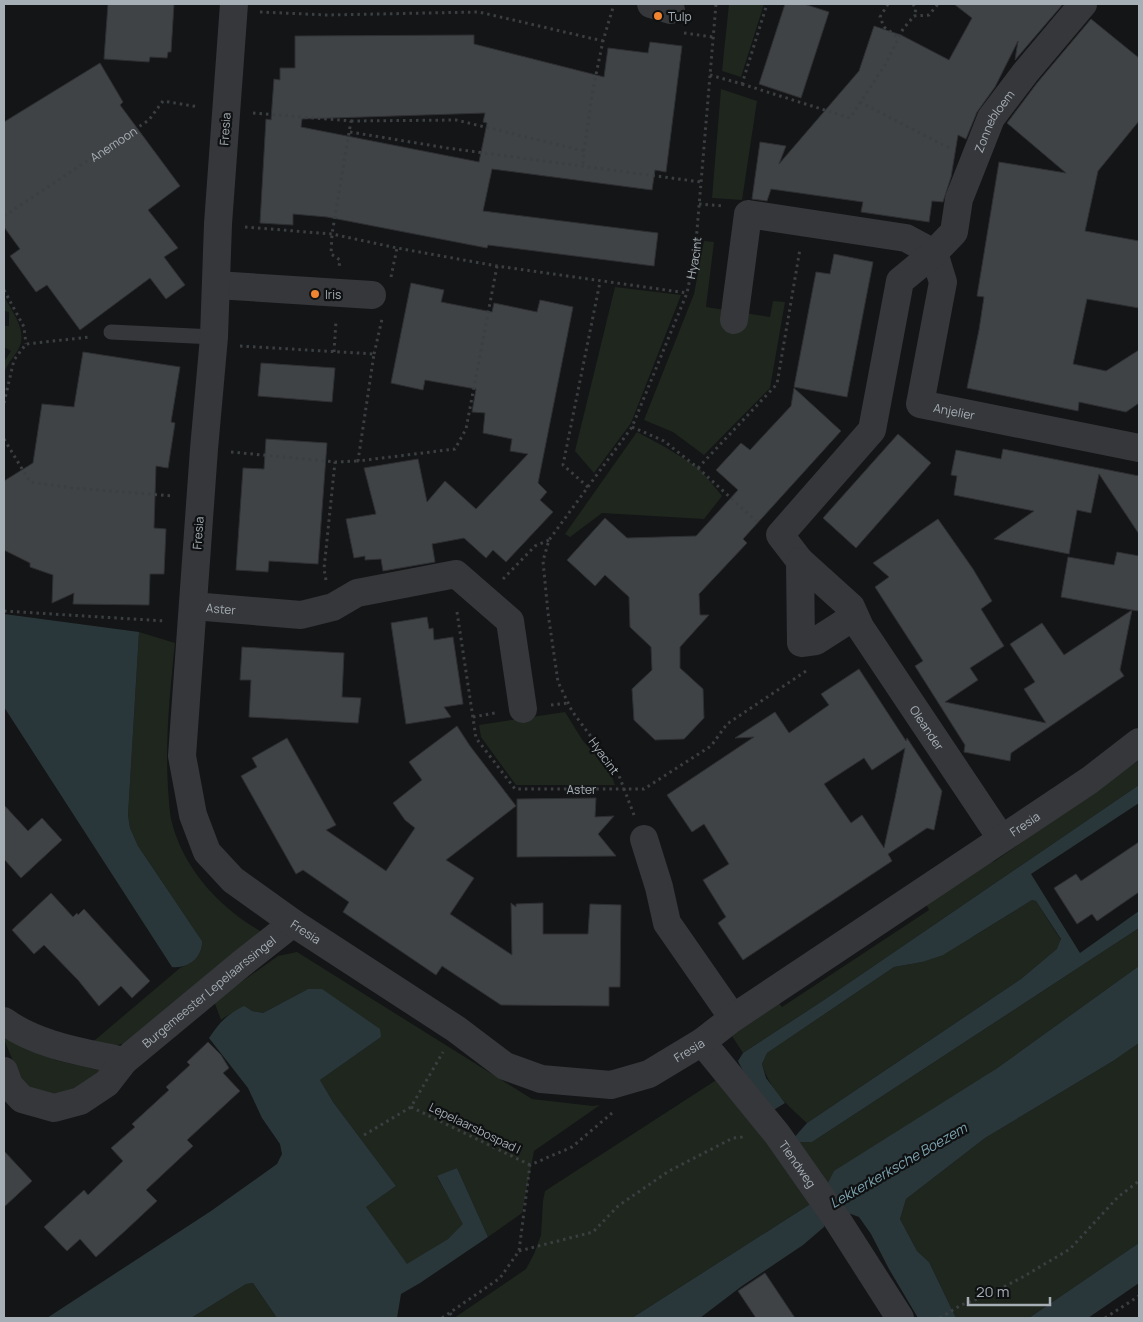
<svg xmlns="http://www.w3.org/2000/svg" width="1143" height="1322" font-family="Manrope,sans-serif">
<rect width="100%" height="100%" fill="#141516"/>
<g fill="#1f261e">
<path d="M729,4H764L741,77L722,71Z"/>
<path d="M721,89L757,101L742,200L712,198Z"/>
<path d="M704,241L714,242L706,307L770,317L773,301L785,302L770,388L704,455L673,432L644,420L694,294Z"/>
<path d="M615,287L681,295L631,423L594,473L575,451Z"/>
<path d="M4,296C12,312 29,332 18,350C13,358 7,364 4,373V362L11,351L4,347V326H9V312L4,311Z"/>
<path d="M637,432L665,447L699,468L722,496L704,519L602,513L570,537L565,534Z"/>
<path d="M139,632L175,643C170,691 165,740 168,788C169,798 169,809 171,819C182,867 219,908 262,932L127,1043L112,1046H88L180,968C192,963 203,956 202,941L138,846L130,828L128,815Z"/>
<path d="M565,712L583,741L609,769L615,785H516L481,737L479,725Z"/>
<path d="M1139,760V785L824,1000L743,1053L732,1036C748,1025 760,1012 776,1000L782,1007L929,910L925,902L975,869L995,861Z"/>
<path d="M1032,900L1036,901L1061,940L1058,949L1021,979L807,1123C787,1105 770,1090 762,1064L767,1053L894,967L922,962L974,936Z"/>
<path d="M1139,928V966L996,1069L825,1189L798,1142H812Z"/>
<path d="M297,952L532,1099L593,1106L600,1105L534,1151L522,1213L488,1237L457,1168L437,1177L464,1224L448,1239L407,1265L366,1207L396,1186L333,1102L320,1080L381,1037L308,989L263,1013C245,1009 236,1009 221,1020L214,1001L278,956Z"/>
<path d="M7,1035L55,1060L103,1071L87,1086L35,1100L19,1076L4,1039Z"/>
<path d="M1139,1043V1243L1029,1318H956L929,1262L917,1251L900,1219L906,1199L985,1138L1113,1061Z"/>
<path d="M724,1075L815,1201L632,1318H454L526,1269L534,1254L541,1235L543,1201L545,1191Z"/>
<path d="M253,1283L277,1318H191L246,1284Z"/>
</g>
<g fill="#2a373a">
<path d="M4,614L139,632L128,815L130,828L138,846L202,941C203,958 187,969 172,967L4,707Z"/>
<path d="M1139,785V803L1031,874L1080,953L1139,911V928L812,1142H798L792,1140L807,1123L1021,979L1057,949L1061,939L1036,901L1032,900L943,955L922,962L894,967L767,1053L762,1064L766,1078L785,1103L772,1111L743,1071L738,1061L743,1053L824,1000Z"/>
<path d="M1139,966V1043L1113,1061L985,1138L906,1199L900,1219L917,1251L929,1262L956,1318H918L889,1269L871,1234L859,1217L840,1210L825,1189L834,1171L996,1069Z"/>
<path d="M308,989H322L380,1029L381,1037L320,1080L333,1102L396,1186L366,1207L407,1264L448,1239L463,1224L437,1176L457,1168L488,1237L420,1283L401,1294L397,1318H277L253,1283L246,1284L191,1318H47L211,1211L277,1164L282,1154L280,1144L262,1118L248,1088L209,1038C220,1022 226,1015 244,1006L252,1011L263,1013Z"/>
<path d="M815,1201L825,1218L824,1227L803,1245L742,1286L700,1318H632Z"/>
<path d="M1139,1243V1283L1088,1318H1029Z"/>
</g>
<g fill="#404346" stroke="#2e2f32" fill-rule="evenodd">
<path d="M108,4H174L171,52H168L167,58L150,57L149,62L104,59Z"/>
<path d="M785,4H804L829,12L801,98L759,84Z"/>
<path d="M954,4H1063L1015,60L1018,41L995,87L977,112L966,139L958,135L951,177L943,202L932,201L929,222L861,212L863,202L771,189L767,201L752,199L760,142L786,146L779,164L859,71L874,26L901,35L949,60L972,18Z"/>
<path d="M1091,19L1139,58V121L1098,171L1085,231L1139,241V308L1087,299L1073,364L1106,371L1139,350V403L1126,412L1079,402L1078,411L967,388L979,330L984,297L977,296L999,162L1066,173L1007,123L1037,83Z"/>
<path d="M474,35V44L604,77L608,48L648,53L650,42L682,46L666,172L655,170L652,190L492,169L483,211L658,233L654,266L488,245L487,248L327,217L293,214V225L260,223L266,119L271,120L274,79L280,80V68H295V36ZM485,113L483,122L487,123L479,162L301,127L302,119Z"/>
<path d="M100,63L123,102L120,105L180,186L148,210L178,248L164,257L185,285L166,299L150,278L80,330L47,285L36,292L10,256L20,249L4,227V122Z"/>
<path d="M834,254L873,262L847,397L794,387L816,272L830,274Z"/>
<path d="M411,283L444,290L441,302L492,312L494,303L537,312L540,300L573,307L538,483L547,492L540,500L553,512L506,562L493,550L486,558L464,538L432,544L435,562L383,571L381,559L365,560V556L354,558L346,519L376,514L364,468L418,459L427,502L445,481L476,509L528,454L510,451L512,439L483,433L485,413L472,412L476,389L425,380L423,390L391,383Z"/>
<path d="M83,352L180,367L171,422L175,423L168,468L156,466L154,528L166,529L164,574H150L149,605L73,604L74,593L52,603L53,575L30,567V563L4,550V481L33,463L42,404L74,407Z"/>
<path d="M261,363L335,368L332,402L258,396Z"/>
<path d="M794,388L841,431L743,539L747,543L699,594L700,615H709L680,647V668L703,689L704,718L684,739L655,740L634,720L632,689L652,670L651,647L630,627L629,597L605,575L595,586L567,560L605,518L627,538L696,536L738,490L716,470L741,443L750,450L791,406Z"/>
<path d="M898,434L931,463L856,548L823,518Z"/>
<path d="M266,439L327,443L318,564L269,561L268,572L236,570L243,468L264,469Z"/>
<path d="M1003,449L1139,476V534L1099,474L1091,513L1077,510L1069,554L994,539L1034,511L954,495L957,476L951,475L956,450L1001,459Z"/>
<path d="M938,519L973,569L992,601L981,609L1004,646L970,668L978,680L945,702L1046,723L1024,689L1035,682L1010,644L1042,623L1064,655L1132,610L1061,597L1068,557L1114,565L1117,552L1139,556V611L1132,610L1120,670L1124,676L1011,753L1010,761L964,752L965,745L915,666L923,661L875,587L889,577L873,563Z"/>
<path d="M427,617L429,629L433,628L434,640L453,637L463,704L444,707L451,717L406,724L391,623Z"/>
<path d="M242,647L344,653L342,697L361,698L358,723L249,717L251,680H240Z"/>
<path d="M859,669L906,741L907,738L942,791L934,830L927,828L888,854L892,861L743,960L718,923L726,917L703,880L729,864L704,824L692,832L667,795L754,737L735,738L775,712L789,733L829,705L821,694ZM905,748L895,798L884,848L862,815L851,823L824,784L864,758L872,770Z"/>
<path d="M457,726L470,746L516,806L446,860L474,878L450,914L512,955L511,903L516,907V904L543,903V934H588L590,904L621,905L620,987H609V1006L501,1005L442,966L436,975L343,912L349,902L303,870L296,874L241,776L257,767L252,758L287,738L336,825L326,830L386,871L415,828L405,820L393,803L422,780L409,762Z"/>
<path d="M596,798L595,817L614,816L598,834L616,856L517,857V799Z"/>
<path d="M4,805L28,831L42,818L62,840L21,878L4,859Z"/>
<path d="M1139,842V892L1097,921L1092,914L1077,924L1054,888L1076,874L1081,881Z"/>
<path d="M51,893L73,917L77,913L78,915L84,909L150,981L132,998L121,986L99,1006L78,980L44,945L34,954L12,930Z"/>
<path d="M208,1042L221,1055L229,1068L223,1073L240,1091L187,1140L193,1146L146,1190L157,1201L126,1230L96,1257L80,1239L67,1251L44,1227L84,1190L88,1195L123,1161L111,1148L135,1127L132,1124L169,1090L166,1087L190,1065L187,1062Z"/>
<path d="M4,1151L32,1181L4,1207Z"/>
<path d="M765,1273L795,1318H756L738,1291Z"/>
</g>
<g fill="none" stroke-linecap="round" stroke-linejoin="round">
<g stroke="#3b3f42" stroke-width="3" stroke-dasharray="2.5 4" stroke-linecap="butt">
<path d="M888,4L880,17L884,27L899,38"/>
<path d="M913,4L916,9L914,16"/>
<path d="M260,12L327,15L479,12L603,41"/>
<path d="M684,33L713,37"/>
<path d="M710,75L742,84L767,4"/>
<path d="M742,84L850,118L885,65L903,29L914,16L929,15L938,4"/>
<path d="M860,102L951,149"/>
<path d="M253,113L351,121L332,234L331,254L340,260L339,267"/>
<path d="M351,121L456,120L584,151L583,165"/>
<path d="M350,132L447,148L701,182"/>
<path d="M584,151L593,89L603,41L614,4"/>
<path d="M699,204L723,206"/>
<path id="s1" d="M4,216L149,120L163,101L199,107"/>
<path d="M245,227L332,234L397,248L497,266L687,293"/>
<path d="M391,277L397,248"/>
<path d="M4,290L24,327L26,344"/>
<path d="M240,346L374,354L358,461L455,449L466,429L497,266"/>
<path d="M334,352L336,321"/>
<path d="M374,354L382,319"/>
<path d="M4,403L14,360L26,344L90,337"/>
<path d="M632,427L664,441L698,468L756,521"/>
<path d="M4,439L30,482L73,488L173,496"/>
<path d="M231,452L335,462L358,461"/>
<path d="M698,468L777,384L800,249"/>
<path d="M588,487L563,465L600,282"/>
<path d="M503,579L535,546L549,540"/>
<path d="M326,580L324,569L335,462"/>
<path d="M4,611L165,621"/>
<path id="s2" d="M457,612L476,738L515,789H644L711,746L727,724L806,671"/>
<path d="M551,705L568,703"/>
<path d="M473,717L495,713"/>
<path id="s3" d="M634,815L618,773L572,711L558,682L548,613L543,561L549,540L632,427L687,293L695,254L716,4"/>
<path d="M411,1107L530,1165"/>
<path d="M364,1135L411,1107L443,1052"/>
<path d="M519,1251L593,1232L618,1206L669,1171L733,1138L744,1137"/>
<path d="M450,1313L453,1318"/>
<path d="M442,1318L500,1278L519,1251L530,1165L572,1147L612,1113"/>
<path d="M940,1318L961,1305L986,1296L1021,1278L1070,1249L1118,1197L1139,1181"/>
<path d="M1105,1318L1139,1296"/>
</g>
<path stroke="#35373b" stroke-width="15" d="M111,332L214,337"/>
<g stroke="#35373b" stroke-width="28">
<path d="M651,4L671,10"/>
<path d="M216,285L372,295"/>
<path id="s4" d="M734,320L748,214L906,238L934,253L943,282L920,404L1139,448"/>
<path id="s5" d="M800,561L780,535L872,430L900,281L934,253L954,232L959,199L991,118L1025,73L1083,4"/>
<path id="s6" d="M193,606L301,615L333,607L357,593L456,574L510,621L523,709"/>
<path id="s7" d="M855,616L816,641L801,643L800,561L851,607L860,627L1001,838"/>
<path d="M644,839L659,887L667,923L733,1018"/>
<path d="M4,1021C38,1046 84,1052 124,1061"/>
<path id="s8" d="M702,1042L777,1134L838,1221L900,1318"/>
<path id="s9" d="M4,1071L9,1085L22,1099L54,1108L80,1101L107,1083L124,1061L241,964L293,923"/>
</g>
<path stroke="#35373b" stroke-width="28" id="s10" d="M234,4L218,224L214,337L204,449L182,756L193,815L207,852L233,880L293,923L456,1029L505,1066L541,1079L611,1085L649,1074L702,1042L733,1018L1090,780L1139,742"/>
</g>
<g fill="#f18431" stroke="#0f1011" stroke-width="2">
<circle cx="658" cy="16" r="5"/>
<circle cx="315" cy="294" r="5"/>
</g>
<g text-anchor="middle" dominant-baseline="central" stroke-width="4.5" stroke-linejoin="round" paint-order="stroke">
<g font-size="12" fill="#a6afb6" stroke="#0f1011" text-anchor="start">
<text x="668" y="16">Tulp</text>
<text x="325" y="294">Iris</text>
</g>
<g font-size="12" fill="#a6afb6" stroke="#0f1011">
<text stroke="none"><textPath href="#s5" startOffset="516">Zonnebloem</textPath></text>
<text transform="translate(225 129) rotate(-86)">Fresia</text>
<text stroke="none"><textPath href="#s1" startOffset="131">Anemoon</textPath></text>
<text stroke="none"><textPath href="#s3" startOffset="619">Hyacint</textPath></text>
<text stroke="none"><textPath href="#s4" startOffset="488">Anjelier</textPath></text>
<text transform="translate(198 533) rotate(-86)">Fresia</text>
<text stroke="none"><textPath href="#s6" startOffset="28">Aster</textPath></text>
<text stroke="none"><textPath href="#s7" startOffset="355">Oleander</textPath></text>
<text transform="translate(604 756) rotate(54)">Hyacint</text>
<text stroke="none"><textPath href="#s2" startOffset="258">Aster</textPath></text>
<text stroke="none"><textPath href="#s10" startOffset="1821">Fresia</textPath></text>
<text stroke="none"><textPath href="#s10" startOffset="981">Fresia</textPath></text>
<text stroke="none"><textPath href="#s9" startOffset="264">Burgemeester Lepelaarssingel</textPath></text>
<text stroke="none"><textPath href="#s10" startOffset="1416">Fresia</textPath></text>
<text transform="translate(475 1128) rotate(26)">Lepelaarsbospad I</text>
<text stroke="none"><textPath href="#s8" startOffset="155">Tiendweg</textPath></text>
</g>
<g font-size="14" font-style="italic" fill="#7da5b1" stroke="#0f1011">
<text transform="translate(898 1165) rotate(-30)">Lekkerkerksche Boezem</text>
</g>
</g>
<rect width="1143" height="1322" fill="none" stroke="#a6afb6" stroke-width="10"/>
<path d="M968 1297v8h82v-8" fill="none" stroke="#a6afb6" stroke-width="2.5"/>
<text x="976" y="1297" font-size="15" fill="#a6afb6" stroke="#0f1011" stroke-width="4" paint-order="stroke">20 m</text>
</svg>
